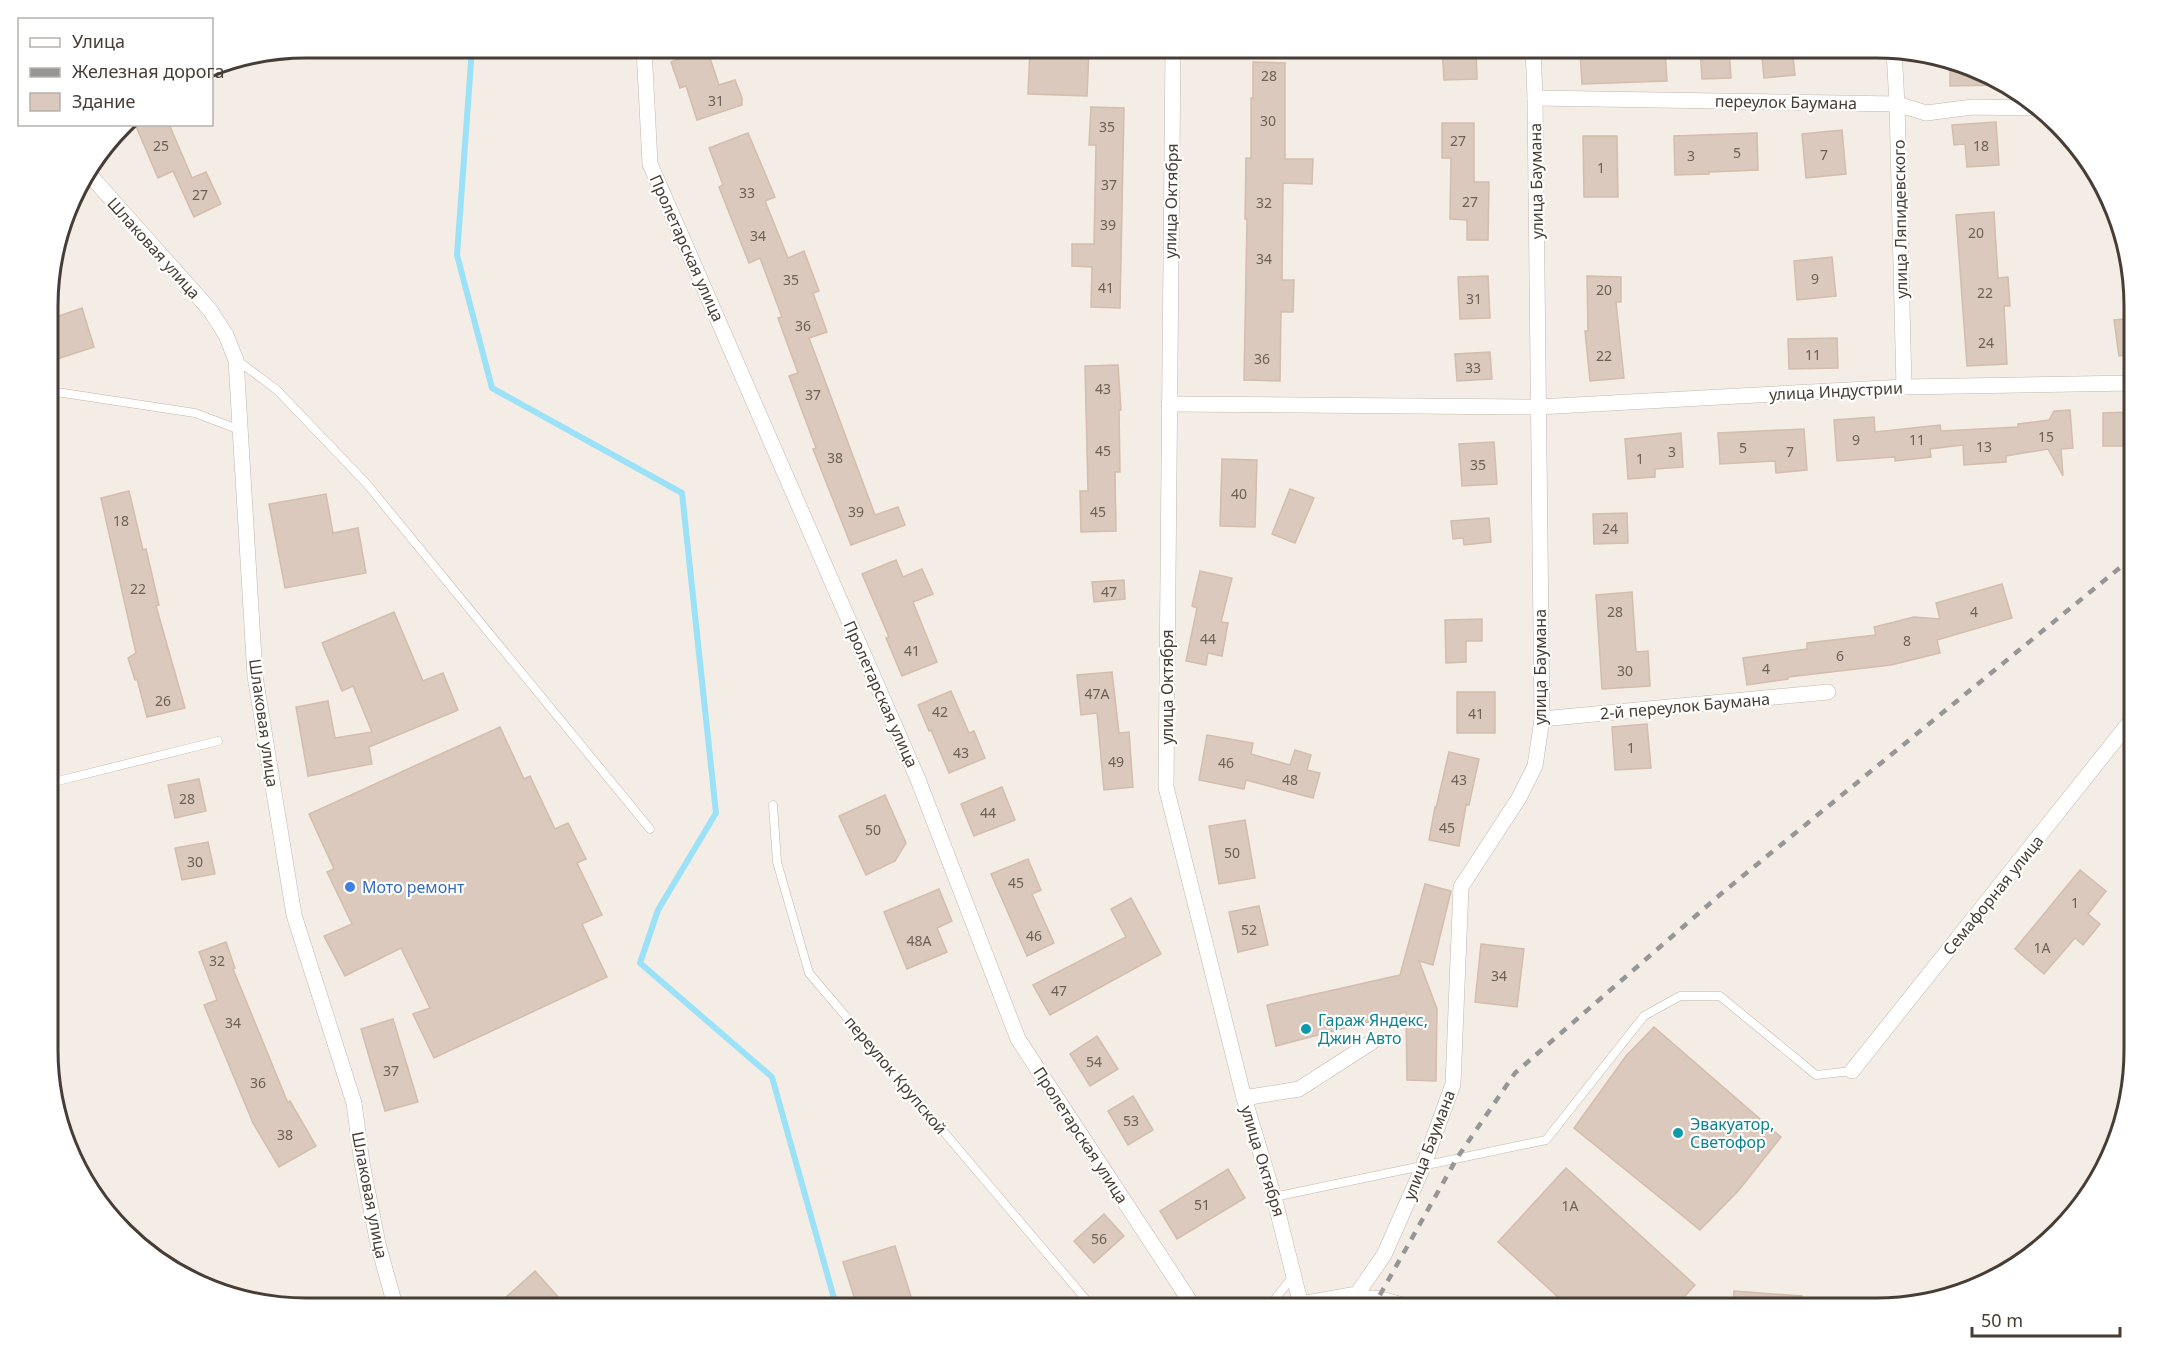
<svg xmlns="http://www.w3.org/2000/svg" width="2182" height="1357" font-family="'Noto Sans',sans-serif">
<rect width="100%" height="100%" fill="#f4ede5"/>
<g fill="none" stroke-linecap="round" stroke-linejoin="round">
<path stroke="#9be1f8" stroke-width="6" d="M472,48L457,255L492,388L682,493L716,813L658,910L640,963L772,1077L837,1309"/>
</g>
<g fill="#dac9bc" stroke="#d3bdac" stroke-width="1.5">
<path d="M1442,48H1476L1477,79L1444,80Z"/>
<path d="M1700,48H1729L1731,78L1702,79Z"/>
<path d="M1761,48H1792L1795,75L1764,78Z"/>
<path d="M707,49L719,85L735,80L742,98V105L697,120L686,86L680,88L671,62Z"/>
<path d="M1030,49L1089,51L1087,96L1028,94Z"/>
<path d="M1665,50L1667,81L1582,84L1580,53L1612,51V54Z"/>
<path d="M1950,60L1969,69L2005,85L1950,86Z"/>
<path d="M1253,62L1285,63V159H1313L1312,184L1283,183L1282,280H1294L1293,312H1281L1280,381L1244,380L1247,219H1245L1246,158H1251V98H1253Z"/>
<path d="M1091,107L1124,108L1120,308L1091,307L1092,267L1072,266V244H1094L1096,145H1089Z"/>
<path d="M1996,122L1999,165L1967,167L1965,144L1954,145L1952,125Z"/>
<path d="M1442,123H1474V182H1489L1488,240H1467V220L1450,219L1451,158H1442Z"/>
<path d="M135,124H169L192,178L206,172L221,204L194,217L173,171L158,178Z"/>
<path d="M1842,130L1846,174L1806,178L1802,134Z"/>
<path d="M748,133L775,197L765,201L788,258L804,251L819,291L813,293L827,332L809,338L875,515L898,507L905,525L851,545L813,449L816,448L789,376L798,373L778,318L782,317L760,258L749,263L719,187L723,185L709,148Z"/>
<path d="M1757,133L1758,170L1709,172V174L1675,175L1674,136Z"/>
<path d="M1583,136H1617L1618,197H1584Z"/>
<path d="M1994,212L1998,278L2008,277L2010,306H2004L2007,364L1967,366L1956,215Z"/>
<path d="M1832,257L1836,296L1797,300L1794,261Z"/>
<path d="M1488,276L1490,318L1460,319L1458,277Z"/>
<path d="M1587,276L1621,277V302H1616L1624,378L1590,381L1585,331H1588Z"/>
<path d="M82,308L94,347L57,359L50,336V319Z"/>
<path d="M2133,318V354L2119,356L2114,320Z"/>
<path d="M1837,338L1838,368L1789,369L1788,339Z"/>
<path d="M1490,352L1492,379L1457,381L1455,354Z"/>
<path d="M1118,365L1121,410H1119L1120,472H1115L1116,531L1081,532L1080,491H1088L1085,366Z"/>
<path d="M2070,410L2073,448L2061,449L2063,476L2048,449L2006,456V462L1964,465L1963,445L1930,449L1931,457L1895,461V457L1837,461L1834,420L1874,417L1875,432L1940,425L1941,431L2018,427V424L2049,420L2054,411Z"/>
<path d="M2128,412V446H2103V413Z"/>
<path d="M1804,429L1807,470L1776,473L1775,461L1720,464L1718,433Z"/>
<path d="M1681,433L1683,467L1655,469V477L1628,479L1625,439Z"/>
<path d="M1494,442L1497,484L1462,486L1459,444Z"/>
<path d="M1222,459L1257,460L1255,527L1220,526Z"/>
<path d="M1290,489L1314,498L1295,543L1272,534Z"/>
<path d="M129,491L143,550L146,549L159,605L156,606L185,708L147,717L137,679L135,680L128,658L136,653L101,498Z"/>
<path d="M326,494L333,533L358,528L366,573L285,588L269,504Z"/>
<path d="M1627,513L1628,543L1594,544L1593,514Z"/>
<path d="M1489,518L1491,542L1464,545L1463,538L1453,539L1451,521Z"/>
<path d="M896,560L903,577L922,569L933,594L913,602L937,662L902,676L886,638L889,637L862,574Z"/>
<path d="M1200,571L1232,578L1221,622L1228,623L1222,656L1208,653L1206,665L1186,661L1197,608L1192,606Z"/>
<path d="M1124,580L1125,599L1094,602L1092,582Z"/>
<path d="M2002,584L2012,618L1937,640L1940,653L1891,665L1788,677V679L1747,685L1743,658L1807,649V643L1876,635L1874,627L1914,617L1940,619L1936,603Z"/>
<path d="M1632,592L1636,652L1648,651L1650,686L1602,689L1596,595Z"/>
<path d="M394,612L423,681L443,673L458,710L369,747L372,764L308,776L296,707L328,701L335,738L372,732L353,686L342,691L322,643Z"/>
<path d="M1482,619V641H1466V662L1446,663L1445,620Z"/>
<path d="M1112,672L1119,733L1129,732L1133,787L1104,790L1097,713L1081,715L1077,675Z"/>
<path d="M951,691L969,733L974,731L985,758L949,773L931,730L929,731L918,705Z"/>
<rect x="1457" y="692" width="38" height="41"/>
<path d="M1647,724L1651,768L1615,770L1612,727Z"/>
<path d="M500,727L524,779L530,776L555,829L568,823L586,859L577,863L602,915L582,924L607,977L434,1058L413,1014L430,1008L401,948L345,976L324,936L352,924L327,872L334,869L309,814Z"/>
<path d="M1207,735L1253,743L1251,754L1290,765L1295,750L1311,755L1307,770L1320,773L1313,798L1246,780L1244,789L1199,780Z"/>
<path d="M1449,752L1479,759L1469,805H1466L1459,846L1429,840L1435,807L1436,808Z"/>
<path d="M199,779L206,811L175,818L168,785Z"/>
<path d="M1002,787L1015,820L974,836L961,804Z"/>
<path d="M885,795L906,843L895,861L866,875L839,816Z"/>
<path d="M1245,820L1255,878L1219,884L1209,826Z"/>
<path d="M208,842L215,874L182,880L175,848Z"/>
<path d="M1028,859L1041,890L1032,894L1054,943L1027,956L991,874Z"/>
<path d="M2080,870L2106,891L2088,914L2100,924L2083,945L2075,938L2044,974L2015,949Z"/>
<path d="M1425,884L1451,891L1433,965L1419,961L1437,1009L1436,1081L1407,1080L1406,1012L1276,1046L1267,1005L1400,975Z"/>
<path d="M939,889L952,921L937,928L947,952L907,969L884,912Z"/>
<path d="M1131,898L1161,954L1050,1015L1033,985L1126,937L1111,909Z"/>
<path d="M1259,906L1268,945L1238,952L1229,912Z"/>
<path d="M226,942L235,968L233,969L288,1103L290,1101L316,1146L279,1167L253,1123L204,1005L217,1000L199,952Z"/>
<path d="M1481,944L1524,949L1517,1007L1475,1002Z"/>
<path d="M393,1019L418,1102L385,1111L361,1029Z"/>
<path d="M1654,1027L1781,1137L1739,1190L1700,1230L1574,1128L1626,1056Z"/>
<path d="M1097,1036L1118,1069L1090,1086L1070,1054Z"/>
<path d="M1133,1096L1153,1130L1128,1145L1108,1111Z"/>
<path d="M1566,1168L1695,1285L1673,1309H1571L1498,1242Z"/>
<path d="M1228,1169L1245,1198L1177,1239L1160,1211Z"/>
<path d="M1104,1214L1124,1236L1094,1263L1074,1241Z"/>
<path d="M895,1246L915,1309H858L843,1262Z"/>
<path d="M535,1271L569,1309H493Z"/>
<path d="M1734,1291L1802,1296V1308L1733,1309Z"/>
</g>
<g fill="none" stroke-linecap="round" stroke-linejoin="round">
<g stroke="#c4b6aa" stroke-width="9">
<g id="service">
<path d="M237,360L277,390L366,483L650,829"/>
<path d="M50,391L195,413L240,430"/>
<path d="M50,783L218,741"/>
<path d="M773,805L777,862L809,973L1094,1309"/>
<path d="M1274,1197L1546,1140L1644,1016L1680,996H1720L1816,1075L1852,1071"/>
<path d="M1358,1294L1380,1295L1430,1309"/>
<path d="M1267,1309L1294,1275"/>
</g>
</g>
<g stroke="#c4b6aa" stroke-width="16">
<g id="minor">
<path d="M644,48L650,164L917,777L1018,1039L1195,1309"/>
<path d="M1173,48L1166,787L1244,1098L1274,1197L1302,1309"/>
<path d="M1894,50L1897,104L1904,387"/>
<path d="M1535,98L1897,104L1926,113L1973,107L2034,108"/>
<path d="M89,174L210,310L226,335L236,360L255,676L294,915L354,1103L362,1163L378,1244L396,1309"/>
<path d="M1169,404L1538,407L1904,387L2133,383"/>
<path d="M1542,719L1828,692"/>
<path d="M1852,1071L2133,718"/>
<path d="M1244,1098L1299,1089L1372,1042"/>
<path d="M1301,1304L1357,1294L1384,1255L1423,1167L1453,1084L1461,887L1519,798L1535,766L1542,719L1535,98L1533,48"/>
</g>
</g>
<use href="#service" stroke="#fff" stroke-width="8"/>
<use href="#minor" stroke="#fff" stroke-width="15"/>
<path stroke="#969696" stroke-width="4.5" stroke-dasharray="8 8" stroke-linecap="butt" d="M1372,1309L1457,1158L1515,1073L1722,893L2133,557"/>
</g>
<circle fill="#3f7fe0" stroke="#fff" stroke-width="2" cx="350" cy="887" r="6"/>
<g fill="#0f9aa8" stroke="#fff" stroke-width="2">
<circle cx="1306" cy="1029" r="6"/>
<circle cx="1678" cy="1133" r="6"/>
</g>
<g text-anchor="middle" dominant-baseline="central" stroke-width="4.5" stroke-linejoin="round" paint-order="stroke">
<g font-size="14" fill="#6c6056">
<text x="1269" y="75">28</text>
<text x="716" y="100">31</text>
<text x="1268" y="120">30</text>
<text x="1107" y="126">35</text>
<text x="1458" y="140">27</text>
<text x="161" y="145">25</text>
<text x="1981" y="145">18</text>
<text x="1737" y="152">5</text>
<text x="1824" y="154">7</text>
<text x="1691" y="155">3</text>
<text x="1601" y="167">1</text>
<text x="1109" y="184">37</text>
<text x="747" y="192">33</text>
<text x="200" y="194">27</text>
<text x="1470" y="201">27</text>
<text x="1264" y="202">32</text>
<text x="1108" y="224">39</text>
<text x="1976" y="232">20</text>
<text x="758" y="235">34</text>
<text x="1264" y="258">34</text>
<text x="1815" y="278">9</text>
<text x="791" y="279">35</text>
<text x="1106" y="287">41</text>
<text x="1604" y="289">20</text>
<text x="1985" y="292">22</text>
<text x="1474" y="298">31</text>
<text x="803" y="325">36</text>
<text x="1986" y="342">24</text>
<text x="1813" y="354">11</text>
<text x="1604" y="355">22</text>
<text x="1262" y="358">36</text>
<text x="1473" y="367">33</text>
<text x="1103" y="388">43</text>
<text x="813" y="394">37</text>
<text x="2046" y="436">15</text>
<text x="1856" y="439">9</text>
<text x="1917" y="439">11</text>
<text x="1984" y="446">13</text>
<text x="1743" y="447">5</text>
<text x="1103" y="450">45</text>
<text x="1672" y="451">3</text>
<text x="1790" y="451">7</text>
<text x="835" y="457">38</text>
<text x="1640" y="458">1</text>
<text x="1478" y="464">35</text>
<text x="1239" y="493">40</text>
<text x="856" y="511">39</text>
<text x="1098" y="511">45</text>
<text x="121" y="520">18</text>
<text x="1610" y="528">24</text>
<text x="138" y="588">22</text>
<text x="1109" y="591">47</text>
<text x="1615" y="611">28</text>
<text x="1974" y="611">4</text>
<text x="1208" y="638">44</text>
<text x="1907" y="640">8</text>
<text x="912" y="650">41</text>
<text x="1840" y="655">6</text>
<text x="1766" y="668">4</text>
<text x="1625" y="670">30</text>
<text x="1097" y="693">47А</text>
<text x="163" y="700">26</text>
<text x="940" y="711">42</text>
<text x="1476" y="713">41</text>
<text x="1631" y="747">1</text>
<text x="961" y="752">43</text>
<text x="1116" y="761">49</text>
<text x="1226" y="762">46</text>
<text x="1290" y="779">48</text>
<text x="1459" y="779">43</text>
<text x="187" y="798">28</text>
<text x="988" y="812">44</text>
<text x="1447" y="827">45</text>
<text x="873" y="829">50</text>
<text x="1232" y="852">50</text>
<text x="195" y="861">30</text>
<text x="1016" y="882">45</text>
<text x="2075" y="902">1</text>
<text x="1249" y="929">52</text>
<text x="1034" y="935">46</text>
<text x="919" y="940">48А</text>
<text x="2042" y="947">1А</text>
<text x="217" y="960">32</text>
<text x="1499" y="975">34</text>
<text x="1059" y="990">47</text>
<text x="233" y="1022">34</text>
<text x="1094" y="1061">54</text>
<text x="391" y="1070">37</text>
<text x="258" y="1082">36</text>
<text x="1131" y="1120">53</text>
<text x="285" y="1134">38</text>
<text x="1202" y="1204">51</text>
<text x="1570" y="1205">1А</text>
<text x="1099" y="1238">56</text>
</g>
<g font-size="16" fill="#473d34" stroke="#fff">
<text transform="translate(1786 102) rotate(1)">переулок Баумана</text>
<text transform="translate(1536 181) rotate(-91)">улица Баумана</text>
<text transform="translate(1171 201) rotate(-89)">улица Октября</text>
<text transform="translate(1900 219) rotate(-91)">улица Ляпидевского</text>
<text transform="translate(154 248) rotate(48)">Шлаковая улица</text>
<text transform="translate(687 248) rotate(66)">Пролетарская улица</text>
<text transform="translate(1836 391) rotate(-3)">улица Индустрии</text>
<text transform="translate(1540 667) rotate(-90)">улица Баумана</text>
<text transform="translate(1167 687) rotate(-90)">улица Октября</text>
<text transform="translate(881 694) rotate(66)">Пролетарская улица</text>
<text transform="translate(1685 706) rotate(-5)">2-й переулок Баумана</text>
<text transform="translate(264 723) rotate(82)">Шлаковая улица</text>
<text transform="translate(1993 895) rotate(-51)">Семафорная улица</text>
<text transform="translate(896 1075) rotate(50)">переулок Крупской</text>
<text transform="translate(1081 1135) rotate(57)">Пролетарская улица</text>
<text transform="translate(1429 1145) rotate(-69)">улица Баумана</text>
<text transform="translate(1263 1161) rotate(73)">улица Октября</text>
<text transform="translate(370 1195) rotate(79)">Шлаковая улица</text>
</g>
<g font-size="16" fill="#366cbe" stroke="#fff" text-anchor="start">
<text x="362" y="887">Мото ремонт</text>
</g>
<g font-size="16" fill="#0d838f" stroke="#fff" text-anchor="start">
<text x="1318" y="1020">Гараж Яндекс,<tspan x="1318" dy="18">Джин Авто</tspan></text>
<text x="1690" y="1124">Эвакуатор,<tspan x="1690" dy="18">Светофор</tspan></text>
</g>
</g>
<path d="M0 0H2182V1357H0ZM306 58H1876A248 248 0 0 1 2124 306V1050A248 248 0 0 1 1876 1298H306A248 248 0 0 1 58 1050V306A248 248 0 0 1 306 58Z" fill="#fff" fill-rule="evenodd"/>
<path fill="none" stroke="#473d34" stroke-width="3" d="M306 58H1876A248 248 0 0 1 2124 306V1050A248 248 0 0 1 1876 1298H306A248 248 0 0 1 58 1050V306A248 248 0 0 1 306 58Z"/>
<rect x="18" y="18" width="195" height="108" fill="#ffffff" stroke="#b5b1ae" stroke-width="1.5"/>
<rect x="30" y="38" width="30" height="9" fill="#ffffff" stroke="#b5b1ae" stroke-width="1.5"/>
<text x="72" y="48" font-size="18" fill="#473d34">Улица</text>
<rect x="30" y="68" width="30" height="9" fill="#969696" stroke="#b5b1ae" stroke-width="1.5"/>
<text x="72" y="78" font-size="18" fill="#473d34">Железная дорога</text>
<rect x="30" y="93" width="30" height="18" fill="#dac9bc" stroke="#b5b1ae" stroke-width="1.5"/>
<text x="72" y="108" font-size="18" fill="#473d34">Здание</text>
<path d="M1972 1327v9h148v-9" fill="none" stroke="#473d34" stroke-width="3"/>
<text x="1981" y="1327" font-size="18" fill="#473d34" stroke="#ffffff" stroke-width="4.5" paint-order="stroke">50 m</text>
</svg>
